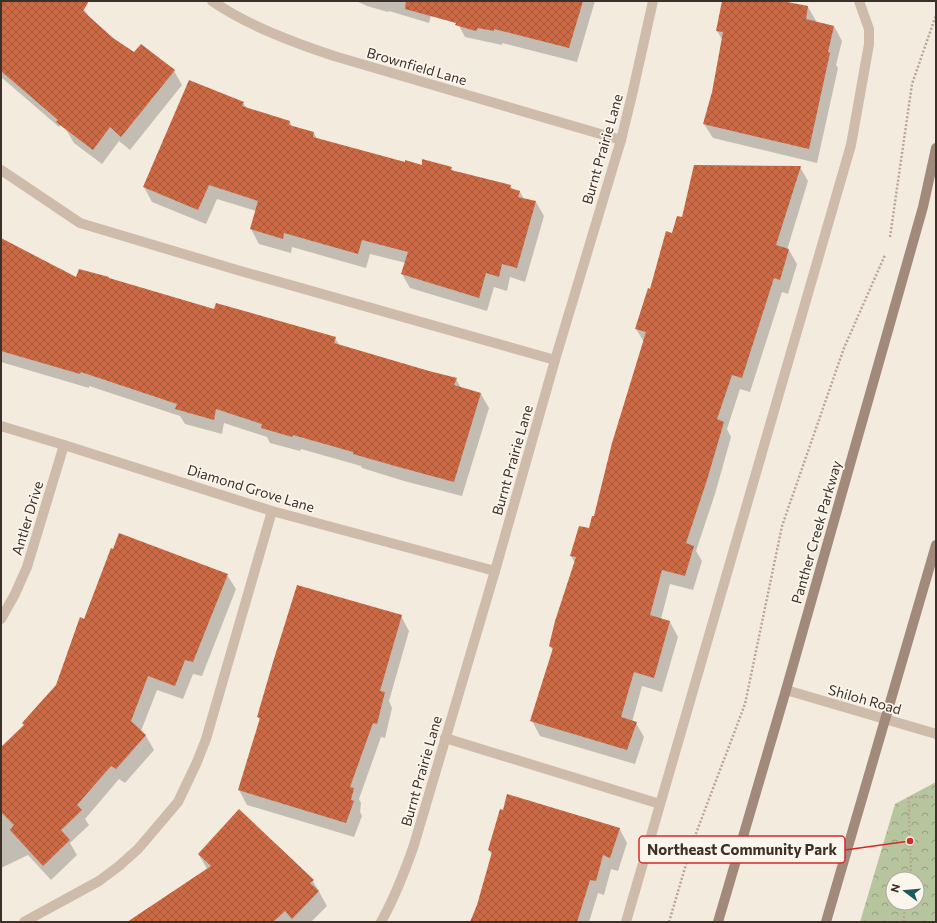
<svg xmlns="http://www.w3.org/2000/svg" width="937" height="923" font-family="Commissioner,sans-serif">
<defs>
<pattern id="park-crowns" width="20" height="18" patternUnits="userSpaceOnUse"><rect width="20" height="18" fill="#b6c59e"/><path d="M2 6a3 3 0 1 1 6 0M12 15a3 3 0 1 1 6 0" fill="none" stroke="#95a081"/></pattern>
<pattern id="building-cross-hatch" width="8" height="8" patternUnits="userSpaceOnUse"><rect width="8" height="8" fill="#cc6a45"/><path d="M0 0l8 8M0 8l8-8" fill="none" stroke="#a7583a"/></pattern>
</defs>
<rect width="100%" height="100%" fill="#f4ebdf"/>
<path fill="url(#park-crowns)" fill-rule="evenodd" d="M936,782V922H860L895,804ZM893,879H917V903H893Z"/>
<g fill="#0003">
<path d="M1,1H75L84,9L90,18L113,38L134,53L174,71L182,85L130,150L119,141L102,164L74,143L65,128L75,108L59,127L1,77Z"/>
<path d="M356,1H435L429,23L389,11L388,12L367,6Z"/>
<path d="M464,1H595L577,62L502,43V45L465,37L457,22Z"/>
<path d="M723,1H776L808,7L816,21V22L834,26L842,41L836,65L838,68L817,163L713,138L704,124L713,92L723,41L717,31Z"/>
<path d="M243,103L247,108L290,122L292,127L314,133L317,139L405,163L423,166L451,168L453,172L510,186L513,190L520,192L524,199L536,202L544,216L525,282L510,277L507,291L494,287L487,311L410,288L402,274L406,263L370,254L366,268L292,247L291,253L259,244L251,229L256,211L217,199L206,224L152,202L144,187Z"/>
<path d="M800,167L808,181L787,250H789L797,264L788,294L782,292L750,392L740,389L727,429L731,437L715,494L696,551L702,561L693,590L670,584L661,619L670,622L678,637L662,692L642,686L632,722L636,723L644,737L635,764L540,736L532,721L553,651L550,646L575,563L571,556L589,529L595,518L644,342L636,329L650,290L673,234L683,218Z"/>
<path d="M1,255L77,279L335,338L340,346L456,379L461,388L481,394L489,408L462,496L404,481L362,468L361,466L301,449L300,451L270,443L267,437L224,423L222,434L185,424L180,416L89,386V388L1,362Z"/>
<path d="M227,575L236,589L202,676L193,674L183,699L157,690L141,731L146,736L154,750L125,783L119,779L85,819L89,825L70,843L77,855L51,880L28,855L1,868V748L25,726L23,723L57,685L84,620Z"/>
<path d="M401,616L409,631L389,701L392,708L385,738L381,737L359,799L361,803L360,812L362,816L354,837L247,805L239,790L260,720L258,717Z"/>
<path d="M239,810L313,881L327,906L311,922H265L207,869L199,855Z"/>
<path d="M619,828L627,843L618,871L611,869L604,895L598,893L589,922H472L478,905L492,856L489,850Z"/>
</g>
<g fill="url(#building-cross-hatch)">
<path d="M1,1H89L83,11L113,38L134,52L141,44L175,70L121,137L110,127L93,150L56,122L58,120L1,71Z"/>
<path d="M406,1H583L569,48L494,29V31L478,28L476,31L455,25L456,23L405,9Z"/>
<path d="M722,1H782L808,6L806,19L834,26L828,52L830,53L809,149L703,124L712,92L723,32L716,31Z"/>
<path d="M189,80L244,102L242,106L290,121L289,125L314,132L313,137L405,162V160L422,165V159L452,167L451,170L511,185L510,188L520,191L518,197L536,201L517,268L502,264L499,277L486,273L479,298L401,274L408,252L362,240L358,254L284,233L283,239L250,229L258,201L209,185L198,210L143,187Z"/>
<path d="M694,165L801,166L776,245L789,249L780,280L774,278L742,378L732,375L717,419L724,422L707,480L686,543L694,546L685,576L662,570L650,615L670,621L654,678L634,672L621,717L637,722L627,750L530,721L553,648L549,646L555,621L576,557L570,556L579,526L589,528L592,516H594L612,443L646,332L635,329L648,288L650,289L666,231L672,233L677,216L682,217Z"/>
<path d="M1,238L76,277L79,269L109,277V278L214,309L216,303L336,337L334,343L429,371L457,378L454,385L481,393L454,482L395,466L353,454V452L293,435L292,437L261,428L262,424L216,409L214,420L175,409L177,404L81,372L80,374L1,351Z"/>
<path d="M119,533L228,574L193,662L185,660L175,686L148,676L131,721L146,735L116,769L111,766L77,805L82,810L61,830L70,840L43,866L10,830L14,825L1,812V747L24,725L22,723L56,685L80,617L84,619L111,548L113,549Z"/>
<path d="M297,585L402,615L380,691L385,692L377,724L373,723L350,787L354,788L351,800L354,801L346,823L238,790L260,718L257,717L273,662Z"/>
<path d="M507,794L620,828L610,858L603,855L596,881L590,880L577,922H470L477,905L492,852L488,850L500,809L503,810Z"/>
<path d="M239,809L314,880L310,883L319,891L292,919L285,911L273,922H127L211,866L198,854Z"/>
</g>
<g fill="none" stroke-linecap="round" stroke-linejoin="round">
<g stroke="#baa594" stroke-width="2.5" stroke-dasharray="2 2" stroke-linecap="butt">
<path d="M890,237L912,84L936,15"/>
<path d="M910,879L911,875L909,815V797H936"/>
<path d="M669,922L692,844L745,704L782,526L844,348L885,255"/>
<path d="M903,922L906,903"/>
</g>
<g stroke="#cebbaa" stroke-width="10">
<path d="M1,170L80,223L237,270L555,360"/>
<path d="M445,738L660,804"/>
<path d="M24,922L99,881L119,866L138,849L178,802L197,762L206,739L272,511"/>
<path d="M626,922L851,145L869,44V29L859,1"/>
</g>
<g stroke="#cebbaa" stroke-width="10">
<path d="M212,1C249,26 292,42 334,56L621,140"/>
<path d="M1,426L64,445L272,511L495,571"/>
<path d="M1,619L15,594L27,567L64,445"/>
<path d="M786,690L936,734"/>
<path d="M381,922C395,897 405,871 414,845L495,571L555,360L621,140L632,95L653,1"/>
</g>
<g stroke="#a28a7b" stroke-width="10">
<path d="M718,922L786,690L923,207L936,148"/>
<path d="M826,922L936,545"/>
</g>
</g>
<g text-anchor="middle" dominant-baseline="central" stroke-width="3.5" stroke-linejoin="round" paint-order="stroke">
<g font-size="14" fill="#3b302a" stroke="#fbf5ec">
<text transform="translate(417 66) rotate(16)">Brownfield Lane</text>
<text transform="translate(602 149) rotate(-74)">Burnt Prairie Lane</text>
<text transform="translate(512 460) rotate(-74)">Burnt Prairie Lane</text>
<text transform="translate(251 488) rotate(17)">Diamond Grove Lane</text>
<text transform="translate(27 518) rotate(-73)">Antler Drive</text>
<text transform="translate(816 532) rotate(-74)">Panther Creek Parkway</text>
<text transform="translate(865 699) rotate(16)">Shiloh Road</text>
<text transform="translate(421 771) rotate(-74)">Burnt Prairie Lane</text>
</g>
</g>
<path fill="none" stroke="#d62828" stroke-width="1.5" d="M910 841L845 850"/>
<circle fill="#d62828" stroke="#fbf5ec" stroke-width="1.5" cx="910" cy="841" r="4"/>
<rect fill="#fbf5ec" stroke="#d62828" stroke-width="1.5" x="639" y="836" width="206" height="27" rx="4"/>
<g font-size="15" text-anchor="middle" font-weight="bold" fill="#3b302a">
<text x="742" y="855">Northeast Community Park</text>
</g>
<rect width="937" height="923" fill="none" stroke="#3b302a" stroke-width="4"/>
<g transform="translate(905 891) rotate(286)"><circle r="19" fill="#fbf5ec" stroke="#aea69e"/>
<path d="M0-3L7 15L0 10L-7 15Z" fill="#1c595f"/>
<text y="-6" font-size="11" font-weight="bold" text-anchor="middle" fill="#3b302a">N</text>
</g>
</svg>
